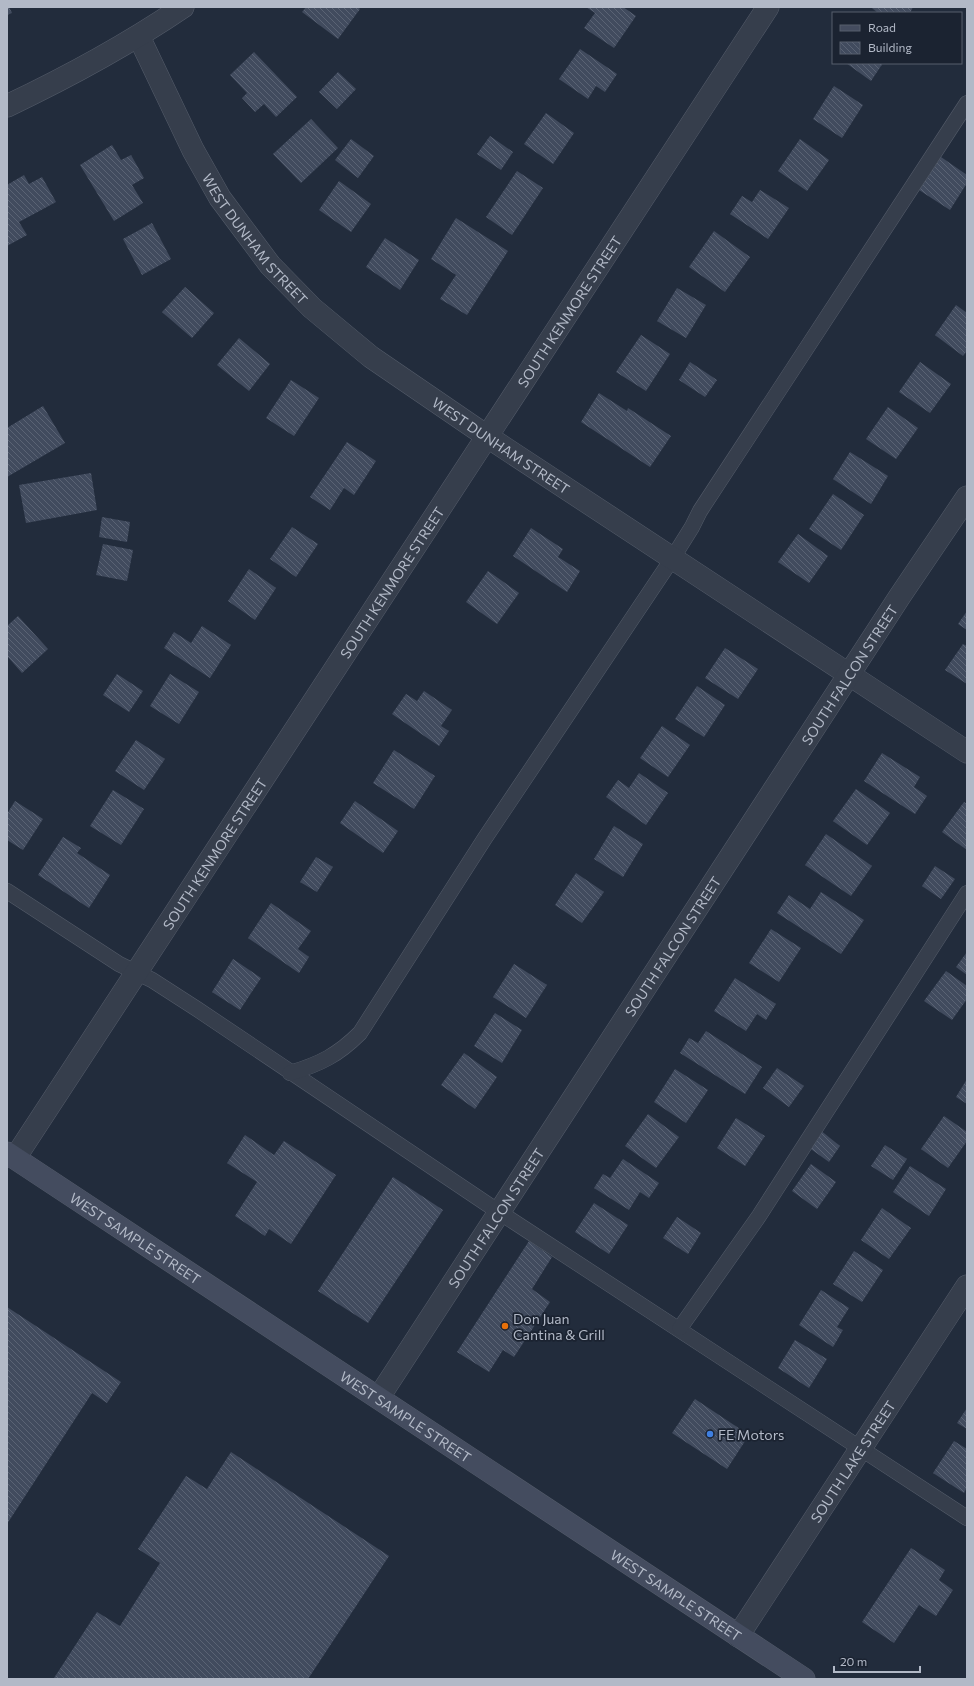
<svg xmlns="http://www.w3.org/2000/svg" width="974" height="1686" font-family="Commissioner,sans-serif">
<defs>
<pattern id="building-back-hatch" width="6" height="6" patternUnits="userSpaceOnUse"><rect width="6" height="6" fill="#414b5e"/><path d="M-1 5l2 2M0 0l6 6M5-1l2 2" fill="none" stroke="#5a6374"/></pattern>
</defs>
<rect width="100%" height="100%" fill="#222c3c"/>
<g fill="url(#building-back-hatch)">
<path d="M7,7H9L12,13L7,15Z"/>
<path d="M306,7H358L360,9L338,39L302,12Z"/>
<path d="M586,7H623L636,16L614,48L584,28L595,13Z"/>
<path d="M871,7H913L910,13H878Z"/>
<path d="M580,49L617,74L605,92L596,86L588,99L559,79Z"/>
<path d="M254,52L297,97L276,117L264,104L255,112L242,98L247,93L230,75Z"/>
<path d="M846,63H883L871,81Z"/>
<path d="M338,72L356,89L337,109L319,92Z"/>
<path d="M834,86L863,105L842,138L813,119Z"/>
<path d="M546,113L574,133L553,164L524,144Z"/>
<path d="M311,119L338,148L301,183L273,154Z"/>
<path d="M490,136L513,152L501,170L477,154Z"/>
<path d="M351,139L374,156L358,178L335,160Z"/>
<path d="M800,139L829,160L807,191L778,171Z"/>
<path d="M112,145L121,160L131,155L144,178L132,185L143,203L114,221L80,165Z"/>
<path d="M941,157L967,175V183L950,210L919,190Z"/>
<path d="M517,171L543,188L512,235L486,217Z"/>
<path d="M24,175L29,184L42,177L56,202L19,222L27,235L7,246V185Z"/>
<path d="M339,181L371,204L351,232L319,210Z"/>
<path d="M760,190L789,208L768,239L730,214L742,196L752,202Z"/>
<path d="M456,218L508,251L467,315L440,299L456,275L431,259Z"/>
<path d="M152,223L171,259L142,275L123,239Z"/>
<path d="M714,231L750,257L725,292L689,267Z"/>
<path d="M385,238L419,260L400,290L366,267Z"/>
<path d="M185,287L214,313L192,338L162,312Z"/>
<path d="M677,288L706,305L686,338L657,321Z"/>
<path d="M956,305L967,313V351L963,356L935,335Z"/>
<path d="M641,335L670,354L646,391L616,372Z"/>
<path d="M239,338L270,364L249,391L217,365Z"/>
<path d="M690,362L717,380L705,397L679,380Z"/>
<path d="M920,362L951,384L930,413L899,392Z"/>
<path d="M291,380L319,398L294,436L266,418Z"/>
<path d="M599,393L627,411L628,408L671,436L650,467L581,422Z"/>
<path d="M43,406L65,443L7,477V428Z"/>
<path d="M888,407L918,428L896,459L866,439Z"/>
<path d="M347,442L376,461L354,495L344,488L330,510L310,497Z"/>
<path d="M850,452L888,476L871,504L833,479Z"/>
<path d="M91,473L97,510L26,523L19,485Z"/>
<path d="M833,494L864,515L841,550L809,529Z"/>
<path d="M102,517L130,522L127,542L99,537Z"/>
<path d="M292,527L318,544L296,577L270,559Z"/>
<path d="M531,528L563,549L558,557L580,571L567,592L513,556Z"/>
<path d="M798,534L828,556L809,583L778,562Z"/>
<path d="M103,544L133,550L127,581L96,575Z"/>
<path d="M249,569L276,588L255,620L228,601Z"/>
<path d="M488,571L519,593L497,624L466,602Z"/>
<path d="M967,611V630L958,624Z"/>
<path d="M18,616L48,649L22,673L7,656L8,639L7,626Z"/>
<path d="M202,626L231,645L210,678L164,648L174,632L191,643Z"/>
<path d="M963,644L967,646V684L945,670Z"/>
<path d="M725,648L758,669L738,699L705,678Z"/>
<path d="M117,674L143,691L129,712L103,695Z"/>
<path d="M170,674L199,692L179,724L150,706Z"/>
<path d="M697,686L725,705L704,737L675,719Z"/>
<path d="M424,691L452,710L441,726L449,731L439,746L392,714L406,694L417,701Z"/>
<path d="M662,726L690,745L668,777L640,758Z"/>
<path d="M136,740L165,759L144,790L115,771Z"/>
<path d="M394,750L435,776L414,809L373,783Z"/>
<path d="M882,753L920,777L914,787L927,796L915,814L864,781Z"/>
<path d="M639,773L668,793L646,825L606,797L618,780L629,788Z"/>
<path d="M856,789L890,813L867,845L833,821Z"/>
<path d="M113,790L144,809L121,845L90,826Z"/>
<path d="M15,801L43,819L23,850L7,840V814Z"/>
<path d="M355,801L398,831L383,853L340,823Z"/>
<path d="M964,802L967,804V850L942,832Z"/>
<path d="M614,826L643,844L623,877L594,859Z"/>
<path d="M826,834L872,866L851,896L805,865Z"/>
<path d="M63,837L81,848L77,853L110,875L89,908L38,875Z"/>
<path d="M316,857L333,867L317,892L300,882Z"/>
<path d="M935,866L955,879L941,899L922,886Z"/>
<path d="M576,873L604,892L582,923L555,905Z"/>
<path d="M821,892L864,920L841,954L777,913L789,895L810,909Z"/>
<path d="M271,903L311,931L298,949L309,957L299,973L248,938Z"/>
<path d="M771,929L801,948L779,982L749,963Z"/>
<path d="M967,952V975L956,967Z"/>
<path d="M233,959L261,978L240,1010L212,992Z"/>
<path d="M514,964L547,985L526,1018L493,997Z"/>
<path d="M946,971L967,986V999L952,1020L924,1001Z"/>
<path d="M735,978L776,1004L766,1020L757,1014L746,1031L714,1011Z"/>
<path d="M495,1013L522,1030L502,1063L474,1046Z"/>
<path d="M706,1031L762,1067L745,1094L680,1053L689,1038L698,1043Z"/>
<path d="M464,1053L497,1077L475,1109L441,1085Z"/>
<path d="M777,1068L804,1086L789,1107L763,1088Z"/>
<path d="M675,1069L708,1090L686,1123L654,1102Z"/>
<path d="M967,1079V1104L956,1097Z"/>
<path d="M648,1114L679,1137L656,1168L625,1146Z"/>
<path d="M944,1116L967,1132V1141L948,1168L921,1149Z"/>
<path d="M736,1118L765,1136L745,1166L717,1148Z"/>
<path d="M820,1130L840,1146L829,1162L808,1147Z"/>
<path d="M245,1135L274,1155L284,1141L336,1175L291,1244L269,1229L265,1236L235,1216L257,1182L227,1163Z"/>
<path d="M885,1145L907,1159L893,1180L871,1166Z"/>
<path d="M623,1159L659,1183L649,1198L640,1192L629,1210L594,1188L603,1174L610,1178Z"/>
<path d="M811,1164L836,1182L817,1209L792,1191Z"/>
<path d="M910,1166L946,1189L929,1216L893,1192Z"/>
<path d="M393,1177L443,1210L368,1323L318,1291Z"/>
<path d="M594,1203L628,1225L609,1254L575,1232Z"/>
<path d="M882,1208L911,1228L889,1259L861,1240Z"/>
<path d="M677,1217L701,1233L688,1254L663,1238Z"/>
<path d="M529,1241L552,1257L532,1289L550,1302L514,1357L503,1350L489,1372L457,1352Z"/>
<path d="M854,1251L883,1270L862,1302L833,1284Z"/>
<path d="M821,1290L849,1308L837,1327L843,1330L833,1347L799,1325Z"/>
<path d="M7,1307L121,1382L107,1403L92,1393L7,1524Z"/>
<path d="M795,1340L827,1359L809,1388L778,1368Z"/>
<path d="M695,1399L749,1435L727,1469L672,1433Z"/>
<path d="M967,1408V1429L957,1423Z"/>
<path d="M954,1441L967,1449V1487L964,1493L933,1473Z"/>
<path d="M231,1452L389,1556L308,1679L54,1678L97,1612L120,1626L160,1563L138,1549L186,1476L207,1489Z"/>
<path d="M911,1548L945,1570L939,1580L953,1590L936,1616L919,1605L894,1643L862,1622Z"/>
</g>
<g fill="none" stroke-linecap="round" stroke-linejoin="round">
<g stroke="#545c6a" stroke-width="16">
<g id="service">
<path d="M7,891L119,964L152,980L197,1009L499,1212L967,1518"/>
<path d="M290,1073C320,1064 338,1055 360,1033L485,838L672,559L692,527L700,511L967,103"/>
<path d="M680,1328L759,1216L967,893"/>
</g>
</g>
<g stroke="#545c6a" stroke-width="23">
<g id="minor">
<path id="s1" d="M139,37L193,150L220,198L270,265L312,308L371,357L488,437L967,752"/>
<path d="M7,106C68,77 127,45 183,7"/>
<path id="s2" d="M15,1158L768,7"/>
<path id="s3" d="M738,1636L967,1286"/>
</g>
</g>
<g stroke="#545c6a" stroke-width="23">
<g id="tertiary">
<path id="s4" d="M379,1397L900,596L967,497"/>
</g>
</g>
<g stroke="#545c6a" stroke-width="23">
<g id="secondary">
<path id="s5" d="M7,1153L804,1679"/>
</g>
</g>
<use href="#service" stroke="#363e4c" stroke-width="15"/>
<use href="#minor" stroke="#363e4c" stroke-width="22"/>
<use href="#tertiary" stroke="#363e4c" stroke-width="22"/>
<use href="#secondary" stroke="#444c5f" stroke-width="22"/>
</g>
<circle fill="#e8710a" stroke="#1b2331" stroke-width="1.5" cx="505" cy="1326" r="4"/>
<circle fill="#3f7fe0" stroke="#1b2331" stroke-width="1.5" cx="710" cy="1434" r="4"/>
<g text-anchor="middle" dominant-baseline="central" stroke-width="3.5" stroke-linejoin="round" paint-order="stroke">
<g font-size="14" fill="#b2b9c7" stroke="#1b2331">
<text stroke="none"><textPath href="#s1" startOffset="234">WEST DUNHAM STREET</textPath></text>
<text stroke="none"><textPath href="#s2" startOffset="1012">SOUTH KENMORE STREET</textPath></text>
<text stroke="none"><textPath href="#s1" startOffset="558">WEST DUNHAM STREET</textPath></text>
<text stroke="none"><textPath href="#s2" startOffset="688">SOUTH KENMORE STREET</textPath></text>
<text stroke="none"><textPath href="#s4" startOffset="862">SOUTH FALCON STREET</textPath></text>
<text stroke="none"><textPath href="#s2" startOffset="364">SOUTH KENMORE STREET</textPath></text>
<text stroke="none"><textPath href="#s4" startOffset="538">SOUTH FALCON STREET</textPath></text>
<text stroke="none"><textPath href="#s4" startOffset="214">SOUTH FALCON STREET</textPath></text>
<text stroke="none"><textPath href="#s5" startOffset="154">WEST SAMPLE STREET</textPath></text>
<text stroke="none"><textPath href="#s5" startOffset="478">WEST SAMPLE STREET</textPath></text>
<text stroke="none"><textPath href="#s3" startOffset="209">SOUTH LAKE STREET</textPath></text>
<text stroke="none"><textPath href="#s5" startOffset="802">WEST SAMPLE STREET</textPath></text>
</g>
<g font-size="14" fill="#b2b9c7" stroke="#1b2331" text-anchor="start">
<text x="513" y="1318">Don Juan<tspan x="513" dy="16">Cantina &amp; Grill</tspan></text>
<text x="718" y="1434">FE Motors</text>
</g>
</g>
<rect width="974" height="1686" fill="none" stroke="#b2b9c7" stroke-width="16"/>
<rect x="832" y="12" width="130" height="52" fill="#1b2331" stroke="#575f6d"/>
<rect x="840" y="25" width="20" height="6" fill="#444c5f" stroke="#575f6d"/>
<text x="868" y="32" font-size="12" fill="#b2b9c7">Road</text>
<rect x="840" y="42" width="20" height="12" fill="url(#building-back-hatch)" stroke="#575f6d"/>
<text x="868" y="52" font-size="12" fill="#b2b9c7">Building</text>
<path d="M834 1666v6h86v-6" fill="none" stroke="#b2b9c7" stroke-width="2"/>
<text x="840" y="1666" font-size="12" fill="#b2b9c7" stroke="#1b2331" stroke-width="3" paint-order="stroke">20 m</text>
</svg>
